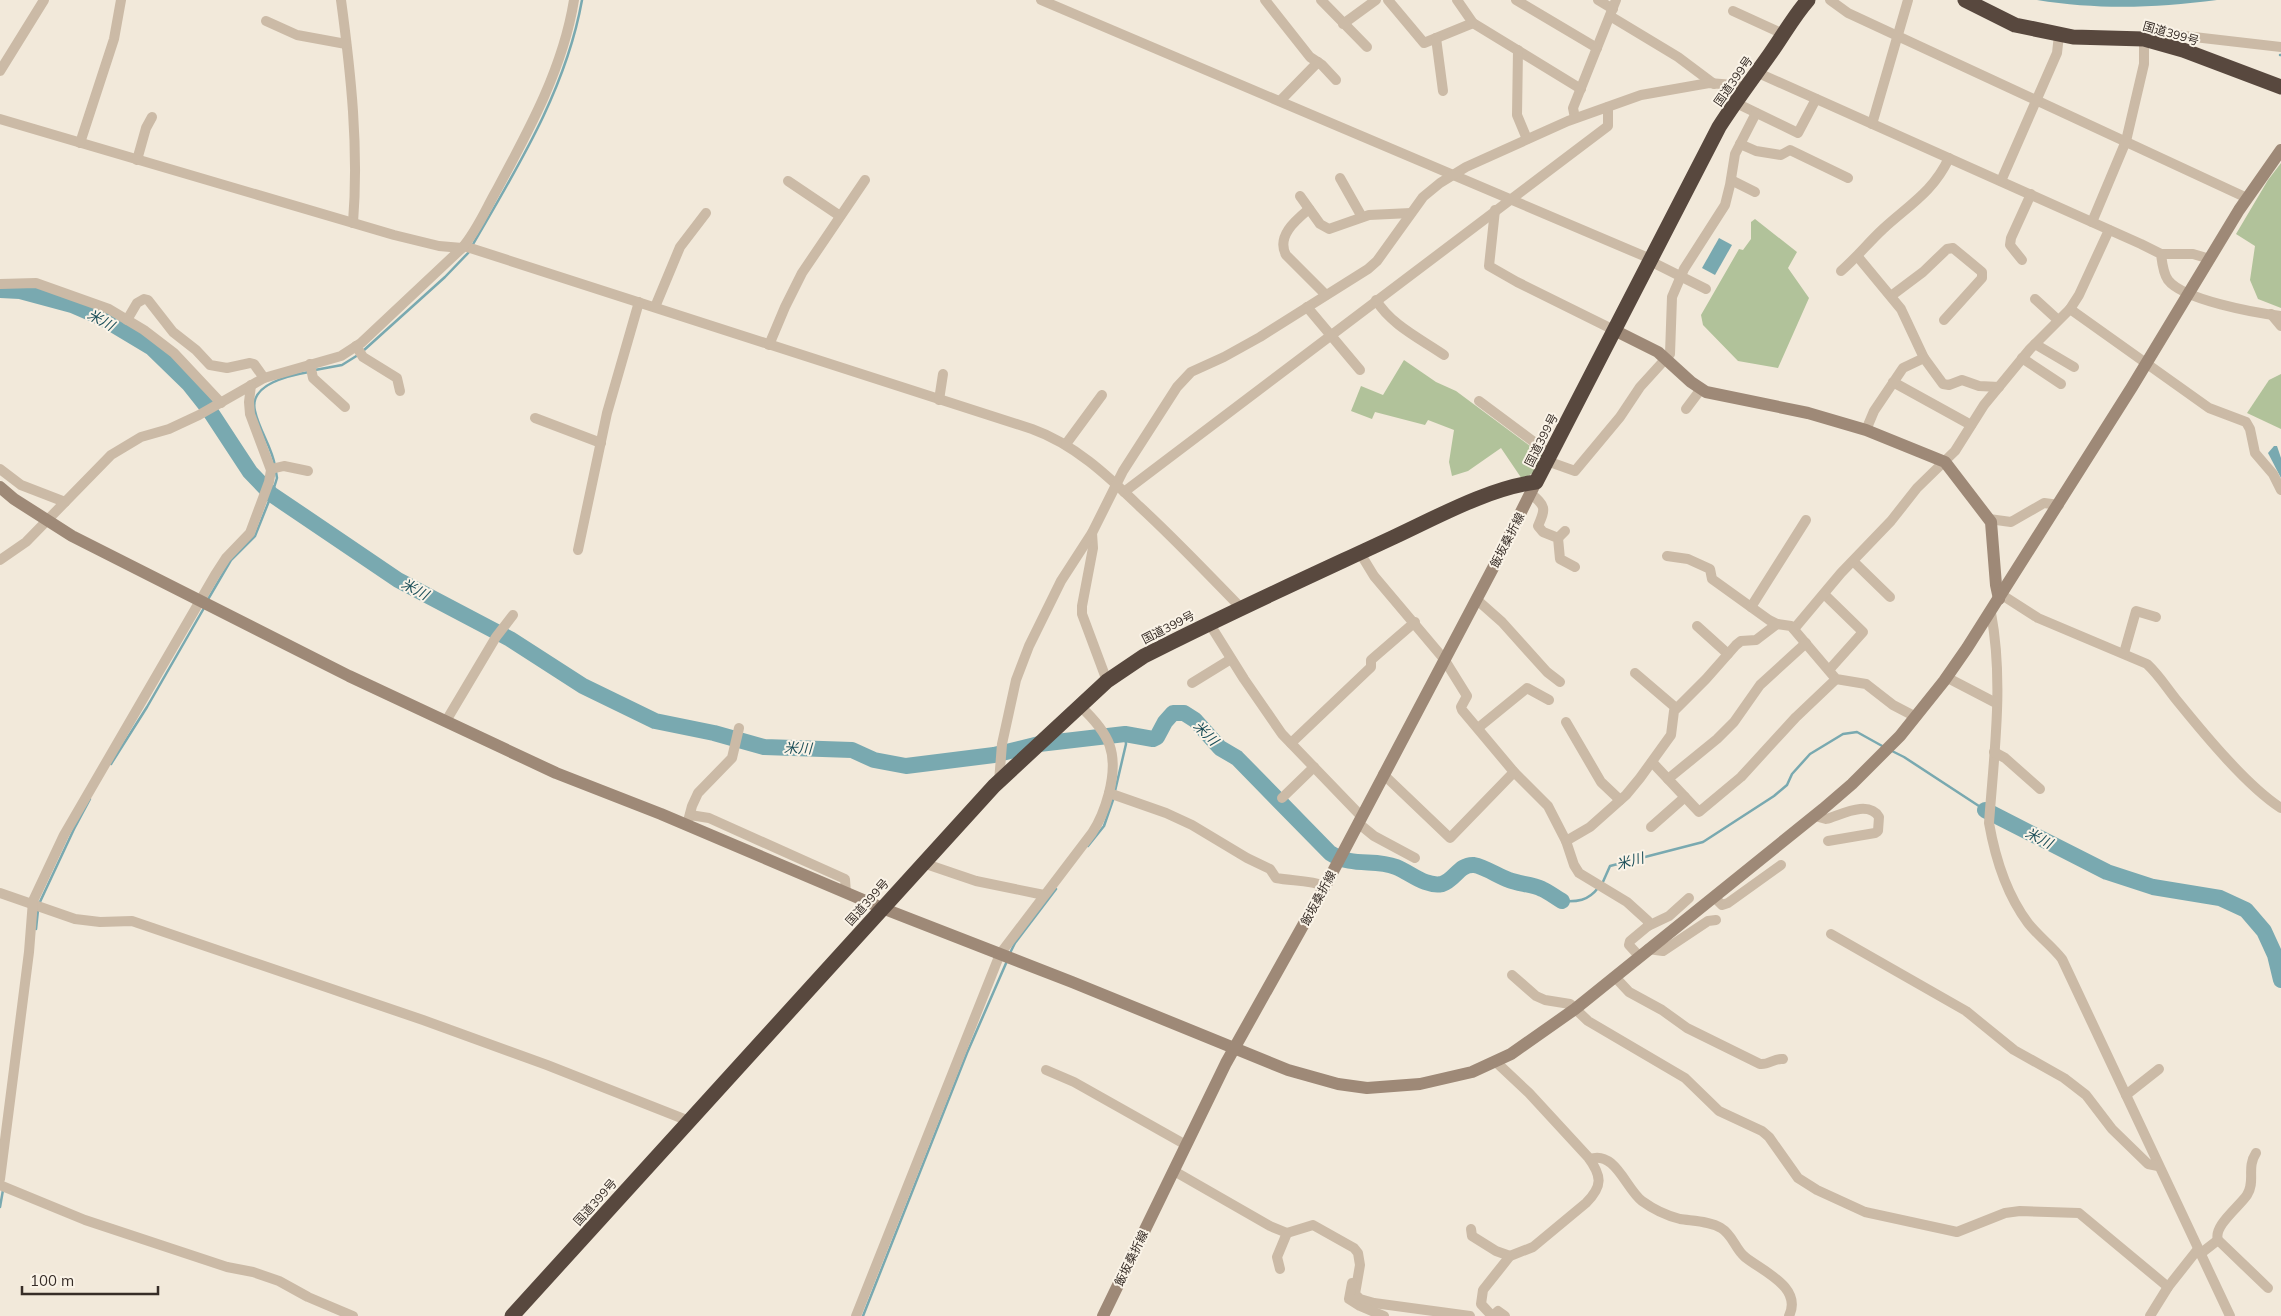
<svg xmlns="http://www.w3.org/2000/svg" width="2281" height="1316" font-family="Mulish,'Noto Sans JP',sans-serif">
<rect width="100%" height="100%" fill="#f2e9da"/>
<g fill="#b1c29a">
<path d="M2281,163V308L2258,299L2250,280L2255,246L2236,234L2268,180Z"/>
<path d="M1755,219L1797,252L1788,268L1809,298L1778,368L1738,361L1703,325L1701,315L1739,249L1743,250L1751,239V222Z"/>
<path d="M1404,360L1436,382L1456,391L1541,454L1544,458L1535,472L1522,479L1501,448L1468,471L1452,476L1449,462L1454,430L1428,420L1425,425L1375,412L1372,419L1351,411L1361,386L1383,395Z"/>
<path d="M2281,374V429L2247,413L2269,380Z"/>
</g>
<g fill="#79a9b0">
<path d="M2037,0H2217C2155,8 2099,10 2037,0Z"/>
<path d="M1719,238L1732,245L1715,275L1702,268Z"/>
<path d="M2274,446H2277L2281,458V478L2268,453Z"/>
</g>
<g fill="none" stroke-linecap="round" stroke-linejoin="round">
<g stroke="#79a9b0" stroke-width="2.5">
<path d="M2280,55H2281"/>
<path d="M472,246C517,168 566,90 582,0"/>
<path d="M363,351L445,277L470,251"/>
<path d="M315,370L342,365L358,355"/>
<path d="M275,466C272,447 259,430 255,411C248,384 291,375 309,372"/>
<path d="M207,601L231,560L255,536L273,491L277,478L276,472"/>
<path d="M1892,751L1904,757L1985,810"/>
<path d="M111,764L147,707L204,608"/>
<path d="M1115,791L1126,744L1125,734"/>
<path d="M1088,846L1104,826L1114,797"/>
<path d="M1602,884L1610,866L1703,842L1774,796L1787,785L1792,774L1810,754L1843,734L1857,732L1884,747"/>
<path d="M1562,901C1577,902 1588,901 1598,888"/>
<path d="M39,904L74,829L90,799"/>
<path d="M36,929L38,910"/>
<path d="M1010,953L1015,943L1056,889"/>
<path d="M0,1207L3,1190"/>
<path d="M863,1316L967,1053L1007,961"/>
</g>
<g stroke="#79a9b0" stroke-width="16">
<path d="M0,290L20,291L72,305L102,318L152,348L189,384L208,408L250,472L271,494L398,580L510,639L583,686L655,721L714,733L764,747L852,750L874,760L906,766L994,755L1039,744L1125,734L1153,739L1157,737L1165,722L1173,713H1184L1195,720L1220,748L1237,758L1330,853C1353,868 1374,858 1396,867C1411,873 1425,887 1442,884C1455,880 1459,864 1474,865C1485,867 1498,876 1509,880C1519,884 1532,884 1542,889C1549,892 1555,897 1562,901"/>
<path d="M1985,810L2107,872L2153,887L2220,898L2246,910L2264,931L2275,955L2281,980"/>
</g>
<g stroke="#cbbaa6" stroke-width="10">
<path d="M341,0C351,74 359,149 353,223"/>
<path d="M1041,0L1651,259"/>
<path d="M1265,0L1310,57L1322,65L1336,80"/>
<path d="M1321,0L1367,47"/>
<path d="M1388,0L1424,43L1473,23"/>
<path d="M1457,0L1473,23L1581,89"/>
<path d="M1516,0L1597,48"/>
<path d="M1598,0L1613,9"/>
<path d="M1830,0L1848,13L1904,39L2247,198"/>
<path d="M1733,11L1783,34"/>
<path d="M1610,16L1678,57L1714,84"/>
<path d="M266,21L297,35L346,44"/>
<path d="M1343,24L1376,0"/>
<path d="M1436,38L1443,91"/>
<path d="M2156,42L2168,34L2281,47"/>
<path d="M1518,50L1517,115L1527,139"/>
<path d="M0,71L44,0"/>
<path d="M1756,72L2141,244L2161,254C2162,262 2163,273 2168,280C2183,300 2256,313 2281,316"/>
<path d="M1280,101L1318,62"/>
<path d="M1734,102L1798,133L1816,99"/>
<path d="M1575,118L1573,108L1616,0"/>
<path d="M0,119L394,235L439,246L462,248"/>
<path d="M1872,124L1908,0"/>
<path d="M80,143L114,39L121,0"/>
<path d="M1740,144L1756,151L1781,155L1790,150L1848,178"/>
<path d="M137,160L146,128L152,117"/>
<path d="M1340,178L1362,217"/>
<path d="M1731,180L1755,192"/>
<path d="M788,181L840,216"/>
<path d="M2001,181L2057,53L2059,35"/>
<path d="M1300,196L1320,224L1329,229L1369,215L1411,213"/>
<path d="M1309,209C1296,220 1276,236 1286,255L1326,295"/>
<path d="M1495,210L1489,266L1517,282L1614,330"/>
<path d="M2092,222L2126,141L2144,64V39"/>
<path d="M464,246L1032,429C1074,444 1107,475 1139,506C1175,539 1208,574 1242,609"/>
<path d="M2161,254H2193L2210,259"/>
<path d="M1858,257L1901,309L1924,358L1943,384L1949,385L1962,380L1979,386L1999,387"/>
<path d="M2022,260L2010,245L2011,238L2031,194"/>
<path d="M1650,261L1706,289"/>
<path d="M1841,271C1856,258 1868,243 1883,229C1909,205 1933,192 1949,158"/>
<path d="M0,284L36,283L109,309L144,330L174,353L221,403"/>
<path d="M1891,296L1923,272L1947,249L1953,248L1982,272V278L1944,320"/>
<path d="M2035,299L2058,320"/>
<path d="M1376,300C1391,325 1421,339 1444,355"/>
<path d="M655,307L680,247L706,213"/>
<path d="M1307,307L1360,370"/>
<path d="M2070,309L2209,408L2246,422L2250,429L2255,453L2273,474L2281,490"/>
<path d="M2271,314L2281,326"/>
<path d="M127,320L137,303L144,299L148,300L173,332L196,350L210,365L227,368L250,363L254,364L264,378"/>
<path d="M2035,344L2074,367"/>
<path d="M769,345L785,307L802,273L865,180"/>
<path d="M356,346L363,357L397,378L400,391"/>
<path d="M2022,358L2061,384"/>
<path d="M310,364L313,378L345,407"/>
<path d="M1893,382L1971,425"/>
<path d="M939,400L943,374"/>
<path d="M1479,401L1550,454"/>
<path d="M1686,409L1701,389"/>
<path d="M535,418L601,443"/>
<path d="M1866,430L1874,411L1903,368L1924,358"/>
<path d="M1066,444L1102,395"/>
<path d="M1547,461L1575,471L1620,417L1640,387L1670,354L1672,297L1684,269L1725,205L1730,185L1735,154L1756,113"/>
<path d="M0,469L21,485L65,502"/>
<path d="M271,469L284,466L308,471"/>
<path d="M1124,492L1608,126V107"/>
<path d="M1530,493C1546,506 1546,508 1538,526L1543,532L1558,538L1560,559L1575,567"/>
<path d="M1989,519L2011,522L2044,503L2059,505"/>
<path d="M1092,533L1093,548L1082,606V614L1107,681"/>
<path d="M1558,538L1565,531"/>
<path d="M578,550L607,413L639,302"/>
<path d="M1360,553L1374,576L1444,659L1467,696L1461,707L1462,710L1514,772L1548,806L1566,841L1574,865L1579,873L1627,902L1648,921V926L1630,941L1629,945L1639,956"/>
<path d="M1667,556L1688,559L1710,569L1712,579L1769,620L1777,624L1791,626L1836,679L1866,684L1893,705L1916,717"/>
<path d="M0,560L26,542L111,455L141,437L169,429L199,415L264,378L341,356L361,343L462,248C476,232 485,211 495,193C528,132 563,69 574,0"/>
<path d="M1854,562L1890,597"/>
<path d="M1824,594L1863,632L1829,670"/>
<path d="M2002,595L2038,618L2147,664C2160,676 2168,690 2179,703C2205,735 2247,786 2281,808"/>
<path d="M1476,599L1502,622L1547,672L1560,682"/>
<path d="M1751,607L1806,520"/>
<path d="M1991,613C2004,682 1994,754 1989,823C1995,857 2007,895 2028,923C2038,936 2052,946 2062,959L2230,1316"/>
<path d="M1209,623L1244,679L1282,734L1361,816"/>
<path d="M1697,626L1728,654"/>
<path d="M1794,629L1841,573L1891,521L1917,488L1955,451L1984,405L2030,349L2070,309L2079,295L2109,230"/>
<path d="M2124,653L2136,611L2156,617"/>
<path d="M1635,673L1676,708"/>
<path d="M1946,677L1996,703"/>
<path d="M1192,683L1231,659"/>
<path d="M446,721L496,637L513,615"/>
<path d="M1566,722L1601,782L1620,800"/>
<path d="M1478,728L1527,688L1549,700"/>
<path d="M1291,743L1371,667V660L1415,622"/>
<path d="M1994,752L2005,758L2040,789"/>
<path d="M1652,762L1699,812L1741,777L1796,717L1836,679"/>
<path d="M1383,774L1450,838L1514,772"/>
<path d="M1668,779L1717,739L1734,722L1760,685L1806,643"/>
<path d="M999,782L1002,744L1016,680L1029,646L1061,581L1092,533L1123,471L1177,387L1191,372L1224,357L1260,337L1368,269L1377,261L1423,197L1440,183L1466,167L1568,121L1641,95L1709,83L1746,86"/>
<path d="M1109,793L1166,813L1192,825L1247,858L1270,869L1276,878C1292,881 1310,880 1325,886"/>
<path d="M1282,798L1314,767"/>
<path d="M690,815L709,818L845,879L846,893"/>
<path d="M1815,816L1826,819C1839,816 1868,799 1879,817L1878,831L1875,833L1828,841"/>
<path d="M688,821L692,806L698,793L732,758L739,728"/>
<path d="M1358,823L1374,836L1415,858"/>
<path d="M1651,827L1685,797"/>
<path d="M1566,841L1590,827L1626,795L1640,778L1671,735L1674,711L1706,679L1736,645L1741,641L1756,640L1777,624"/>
<path d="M923,863L976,881L1044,895"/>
<path d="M0,893L75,919L100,922L132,921L423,1020L547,1065L689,1121"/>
<path d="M1714,897L1722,905L1728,903L1781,865"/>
<path d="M1648,926L1669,916L1689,898"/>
<path d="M1831,934L1966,1011L2014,1050L2064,1078L2086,1095L2112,1129L2148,1164L2158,1166"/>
<path d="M1648,949L1663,951L1708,921L1716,920"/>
<path d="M1512,975L1536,996L1545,1000L1570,1004L1588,1021L1685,1078L1719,1111L1762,1131L1769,1137L1798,1178L1817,1190L1865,1212L1957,1232L2005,1213L2020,1211L2079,1213L2168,1287"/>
<path d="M1615,977L1629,992L1662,1010L1687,1028L1760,1064C1769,1065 1774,1058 1783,1059"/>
<path d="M1046,1070L1074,1082L1186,1145"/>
<path d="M2126,1095L2159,1069"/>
<path d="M2256,1153C2246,1168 2256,1181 2247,1195C2239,1207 2213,1226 2218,1240L2268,1288"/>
<path d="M1590,1159C1615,1150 1626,1189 1642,1201C1653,1209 1668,1216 1680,1219C1693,1221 1710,1221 1721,1228C1733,1235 1735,1249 1745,1257C1762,1271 1803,1287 1789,1316"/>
<path d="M1174,1171L1270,1226L1287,1233L1313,1225L1354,1248L1358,1253L1360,1265L1355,1294L1360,1299L1374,1303L1470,1316"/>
<path d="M0,1179L29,952L33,901L64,835L215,575L226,558L250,533L269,482L271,470L250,414L249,402L251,385"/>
<path d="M0,1185L85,1220L227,1267L253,1272L279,1281L308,1297L353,1316"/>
<path d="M1471,1229L1472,1236L1496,1251L1510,1256"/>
<path d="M2200,1254L2218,1240"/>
<path d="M1280,1269L1277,1257L1287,1233"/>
<path d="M1352,1283L1349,1299L1360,1306L1384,1316"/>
<path d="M856,1316L1000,954L1092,833C1101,820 1105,808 1109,793C1119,753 1110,734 1080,706"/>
<path d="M1492,1316L1481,1304L1483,1290L1510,1256L1533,1247L1586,1203C1603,1186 1602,1176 1588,1157L1529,1093L1496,1062"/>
<path d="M1493,1316L1498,1311L1505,1316"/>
<path d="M2150,1316L2168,1287L2198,1249"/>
</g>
<g stroke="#9e8977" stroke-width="12">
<path d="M1614,330L1658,352L1691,382L1706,392L1808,413L1866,430L1945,462L1991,522L1996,585L1999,599"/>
<path d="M0,487L14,499L72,536L349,676L556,773L661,814L882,908L1072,982L1288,1070L1338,1084L1367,1088L1420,1084L1472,1072L1511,1054L1575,1009L1823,809L1852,784L1900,736L1944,681L1967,648L2132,387L2239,210L2281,150"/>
<path d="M1103,1316L1226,1063L1329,879L1493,568L1536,482"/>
</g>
<g stroke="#58483e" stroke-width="15">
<path d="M1965,0L2015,25L2073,37L2144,39L2183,50L2281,87"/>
<path d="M512,1316L994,786L1107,681L1144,656L1170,643C1244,606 1319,572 1394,537C1437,517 1489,488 1536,482L1719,127C1735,102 1753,78 1770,54C1783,36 1793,17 1808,0"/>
</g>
</g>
<g text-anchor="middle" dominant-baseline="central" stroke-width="4" stroke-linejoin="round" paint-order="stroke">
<g font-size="12" fill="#372d27" stroke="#faf3e7">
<text transform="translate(2171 33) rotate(16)">国道399号</text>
<text transform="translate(1733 81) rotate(-55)">国道399号</text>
<text transform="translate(1541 440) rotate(-63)">国道399号</text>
<text transform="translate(1507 540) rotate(-63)">飯坂桑折線</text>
<text transform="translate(1168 627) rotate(-27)">国道399号</text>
<text transform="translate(1318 898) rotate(-62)">飯坂桑折線</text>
<text transform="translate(867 902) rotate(-48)">国道399号</text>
<text transform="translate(595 1202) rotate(-48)">国道399号</text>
<text transform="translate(1131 1258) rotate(-64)">飯坂桑折線</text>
</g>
<g font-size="14" font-style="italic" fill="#1c4f59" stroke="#faf3e7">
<text transform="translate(101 320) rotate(29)">米川</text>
<text transform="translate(415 589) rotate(28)">米川</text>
<text transform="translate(1206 733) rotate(45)">米川</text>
<text transform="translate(798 748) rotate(2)">米川</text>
<text transform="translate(2039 838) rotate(27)">米川</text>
<text transform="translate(1630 861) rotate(-15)">米川</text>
</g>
</g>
<path d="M22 1286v8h136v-8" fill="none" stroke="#372d27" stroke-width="2.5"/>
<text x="30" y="1286" font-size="15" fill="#372d27" stroke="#faf3e7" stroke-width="4" paint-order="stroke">100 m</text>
</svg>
